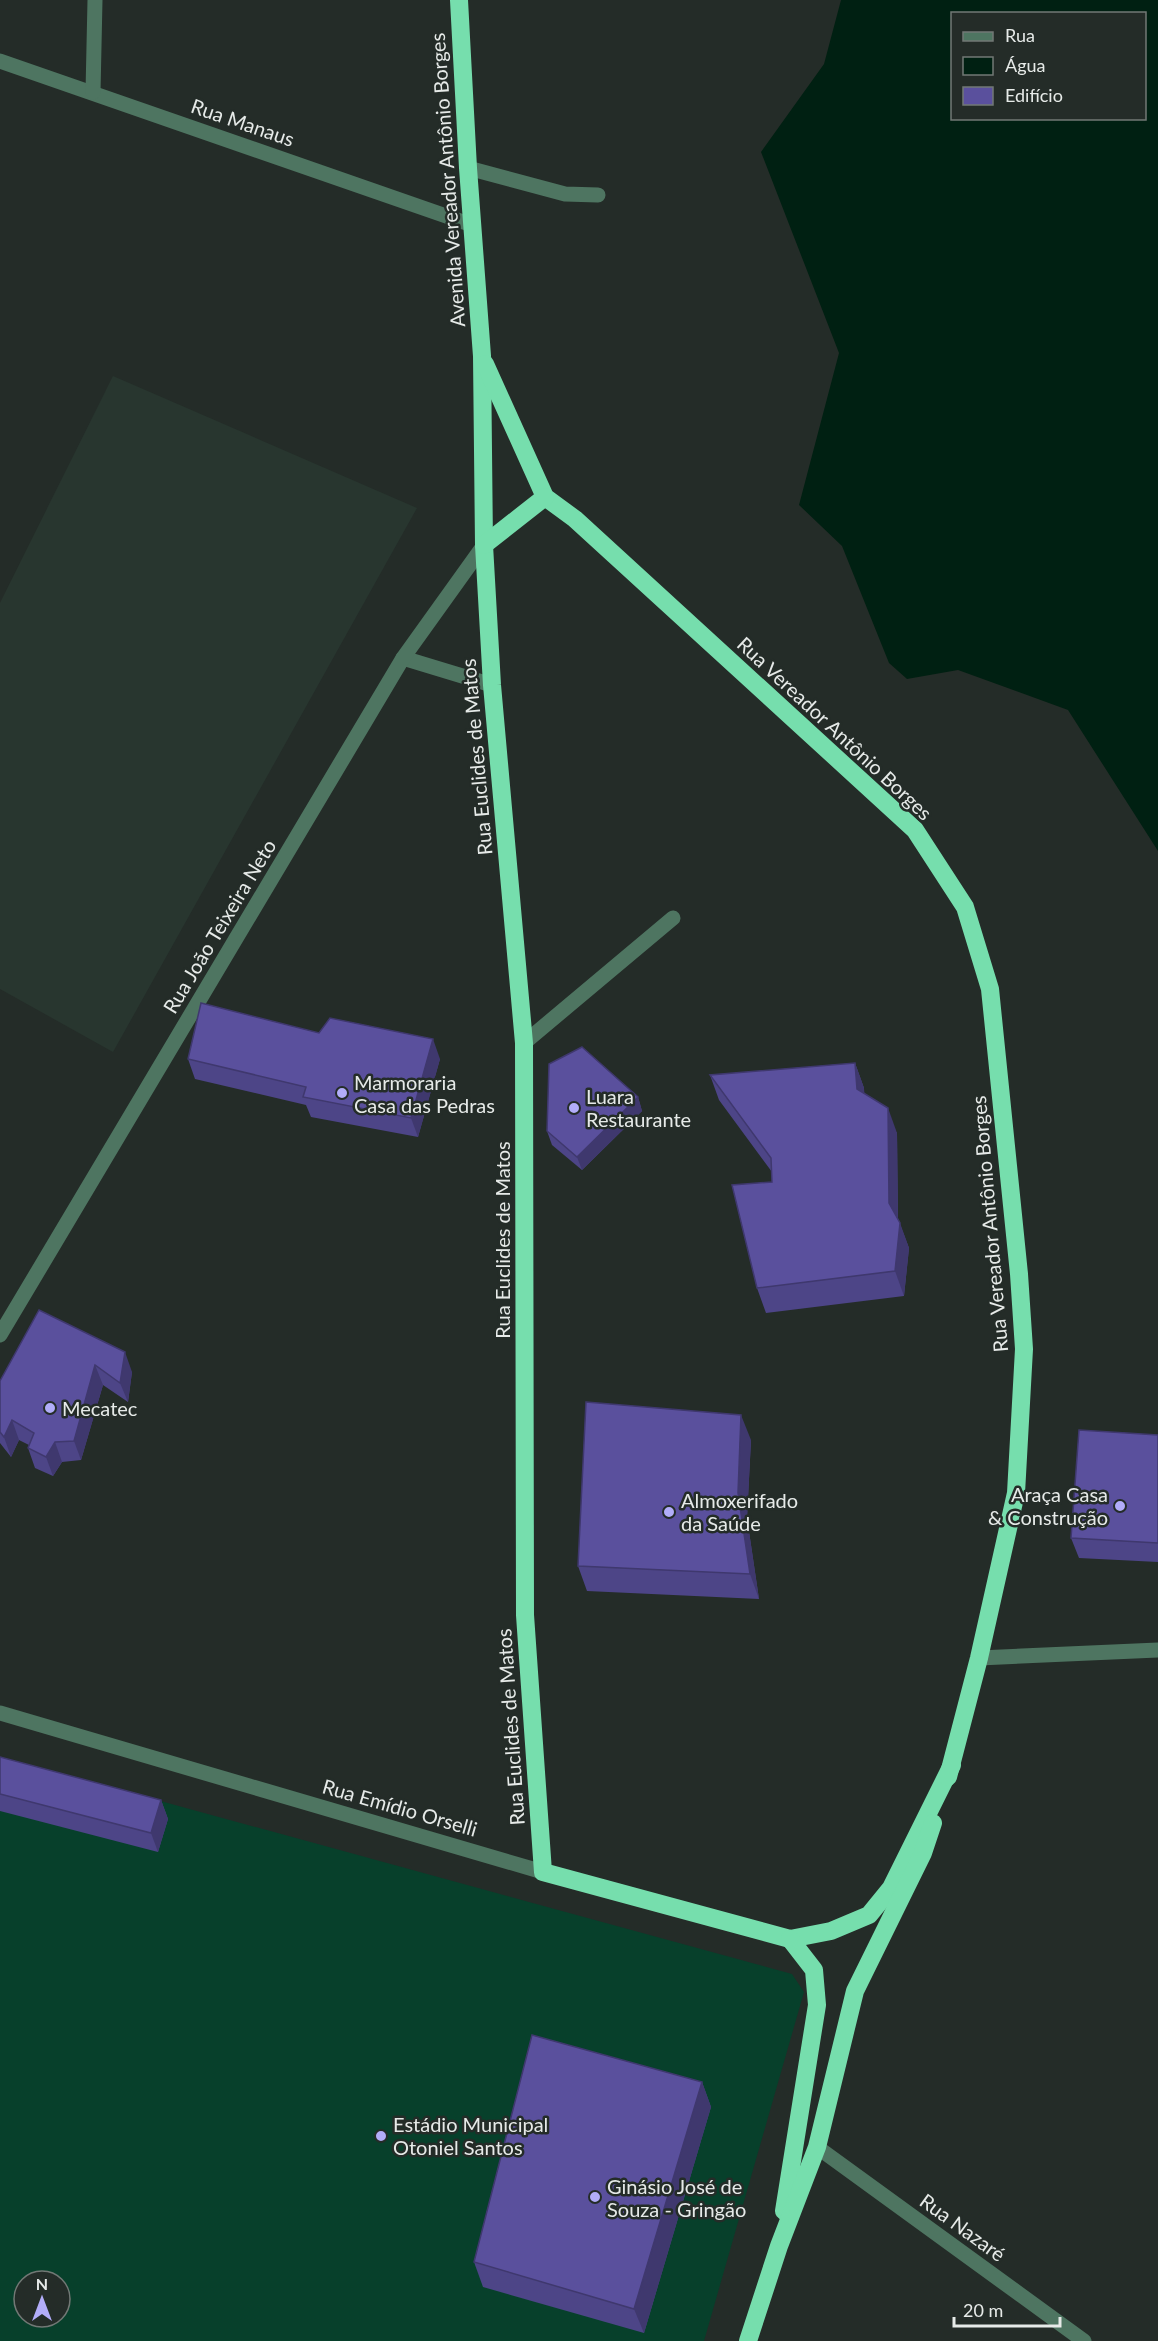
<svg xmlns="http://www.w3.org/2000/svg" width="1158" height="2341" font-family="Lato,sans-serif">
<rect width="100%" height="100%" fill="#242c28"/>
<path fill="#28362f" d="M113,376L417,508L113,1052L0,989V603Z"/>
<path fill="#07402b" fill-rule="evenodd" d="M0,1757L792,1974L804,1992L704,2341H0ZM24,2281H60V2317H24Z"/>
<path fill="#002012" fill-rule="evenodd" d="M841,0H1158V851L1068,710L958,670L907,679L889,663L842,546L799,505L839,353L761,152L824,64ZM952,14H1144V118H952Z"/>
<g fill="none" stroke-linecap="round" stroke-linejoin="round">
<g stroke="#4e7561" stroke-width="15">
<path d="M0,61L472,225"/>
<path d="M93,92L95,0"/>
<path d="M468,168L565,194L598,195"/>
<path d="M403,658L492,685"/>
<path d="M524,1043L673,918"/>
<path d="M0,1335L403,658L484,545"/>
<path d="M979,1658L1158,1650"/>
<path d="M0,1713L543,1872"/>
<path d="M817,2147L1084,2341"/>
</g>
<g stroke="#76dead" stroke-width="18">
<path d="M459,0L468,168L482,356L484,545L492,685L524,1043L525,1615L543,1872L790,1939L831,1931L869,1915L891,1888L952,1765"/>
<path d="M485,364L545,497L575,519L915,830L965,907L990,989L1019,1274L1024,1349L1016,1493L979,1658L948,1777"/>
<path d="M484,545L545,497"/>
<path d="M784,2211L817,2005L814,1970L790,1939"/>
<path d="M748,2341L779,2246L817,2147L855,1991L923,1853L933,1823"/>
</g>
</g>
<g fill="#4d4587">
<path d="M319,1033L440,1059L418,1137L311,1117L306,1105L195,1079L188,1059Z"/>
<path d="M855,1063L864,1088V1094L897,1133L898,1219L909,1248L904,1296L766,1313L757,1288L772,1182V1172L719,1100L710,1075Z"/>
<path d="M638,1097L642,1111L582,1170L552,1145L547,1131Z"/>
<path d="M39,1310L132,1372L128,1402L103,1385L81,1460L62,1462L53,1476L35,1468L28,1448L29,1445L19,1440L11,1457L0,1443V1381Z"/>
<path d="M1158,1435V1562L1079,1558L1071,1538Z"/>
<path d="M751,1440L747,1518L759,1599L587,1591L578,1566Z"/>
<path d="M0,1757L161,1800L168,1819L158,1852L0,1811Z"/>
<path d="M702,2082L711,2107L644,2333L483,2287L474,2262Z"/>
</g>
<g fill="#3f386e">
<path d="M433,1039L440,1059L418,1137L411,1118Z"/>
<path d="M855,1063L864,1088L866,1114L857,1089Z"/>
<path d="M638,1097L642,1111L582,1170L577,1157Z"/>
<path d="M888,1108L897,1133L898,1228L889,1203Z"/>
<path d="M900,1223L909,1248L904,1296L895,1271Z"/>
<path d="M125,1352L132,1372L128,1402L120,1383Z"/>
<path d="M95,1365L103,1385L81,1460L74,1441Z"/>
<path d="M741,1415L751,1440L747,1518L759,1599L750,1574L738,1493Z"/>
<path d="M12,1420L19,1440L11,1457L4,1437Z"/>
<path d="M55,1442L62,1462L53,1476L46,1457Z"/>
<path d="M161,1800L168,1819L158,1852L151,1833Z"/>
<path d="M702,2082L711,2107L644,2333L634,2309Z"/>
</g>
<g fill="#5a509d" stroke="#3f386e" stroke-width="1.5">
<path d="M201,1003L319,1033L330,1018L433,1039L411,1118L303,1097L306,1087L188,1059Z"/>
<path d="M582,1047L638,1097L577,1157L547,1131L549,1064Z"/>
<path d="M855,1063L857,1089L888,1108L889,1203L900,1223L895,1271L757,1288L732,1185L772,1182L771,1158L710,1075Z"/>
<path d="M39,1310L125,1352L120,1383L95,1365L74,1441L55,1442L46,1457L28,1448L34,1433L12,1420L4,1437L0,1432V1381Z"/>
<path d="M586,1402L741,1415L738,1493L750,1574L578,1566Z"/>
<path d="M1079,1430L1158,1435V1543L1071,1538Z"/>
<path d="M0,1757L161,1800L151,1833L0,1794Z"/>
<path d="M532,2035L702,2082L634,2309L474,2262Z"/>
</g>
<g fill="#b2adf9" stroke="#242c28" stroke-width="2">
<circle cx="342" cy="1093" r="6"/>
<circle cx="574" cy="1108" r="6"/>
<circle cx="50" cy="1408" r="6"/>
<circle cx="1120" cy="1506" r="6"/>
<circle cx="669" cy="1512" r="6"/>
<circle cx="381" cy="2136" r="6"/>
<circle cx="595" cy="2197" r="6"/>
</g>
<g text-anchor="middle" dominant-baseline="central" stroke-width="5" stroke-linejoin="round" paint-order="stroke">
<g font-size="20" fill="#e6eae8" stroke="#242c28">
<text transform="translate(243 122) rotate(19)">Rua Manaus</text>
<text transform="translate(447 180) rotate(-94)">Avenida Vereador Antônio Borges</text>
<text transform="translate(835 728) rotate(43)">Rua Vereador Antônio Borges</text>
<text transform="translate(476 757) rotate(-95)">Rua Euclides de Matos</text>
<text transform="translate(219 926) rotate(-59)">Rua João Teixeira Neto</text>
<text transform="translate(989 1224) rotate(-95)">Rua Vereador Antônio Borges</text>
<text transform="translate(502 1240) rotate(-90)">Rua Euclides de Matos</text>
<text transform="translate(510 1727) rotate(-94)">Rua Euclides de Matos</text>
<text transform="translate(400 1807) rotate(16)">Rua Emídio Orselli</text>
<text transform="translate(963 2227) rotate(36)">Rua Nazaré</text>
</g>
<g font-size="20" fill="#e6eae8" stroke="#242c28" text-anchor="start">
<text x="354" y="1082">Marmoraria<tspan x="354" dy="23">Casa das Pedras</tspan></text>
<text x="586" y="1096">Luara<tspan x="586" dy="23">Restaurante</tspan></text>
<text x="62" y="1408">Mecatec</text>
<text x="1108" y="1494" text-anchor="end">Araça Casa<tspan x="1108" dy="23">&amp; Construção</tspan></text>
<text x="681" y="1500">Almoxerifado<tspan x="681" dy="23">da Saúde</tspan></text>
<text x="393" y="2124">Estádio Municipal<tspan x="393" dy="23">Otoniel Santos</tspan></text>
<text x="607" y="2186">Ginásio José de<tspan x="607" dy="23">Souza - Gringão</tspan></text>
</g>
</g>
<rect x="951" y="12" width="195" height="108" fill="#242c28" stroke="#727875" stroke-width="1.5"/>
<rect x="963" y="32" width="30" height="9" fill="#4e7561" stroke="#727875" stroke-width="1.5"/>
<text x="1005" y="42" font-size="18" fill="#e6eae8">Rua</text>
<rect x="963" y="57" width="30" height="18" fill="#002012" stroke="#727875" stroke-width="1.5"/>
<text x="1005" y="72" font-size="18" fill="#e6eae8">Água</text>
<rect x="963" y="87" width="30" height="18" fill="#5a509d" stroke="#727875" stroke-width="1.5"/>
<text x="1005" y="102" font-size="18" fill="#e6eae8">Edifício</text>
<g transform="translate(42 2299)"><circle r="28" fill="#242c28" stroke="#727875" stroke-width="1.5"/>
<path d="M0-4.5L10 22L0 15L-10 22Z" fill="#b2adf9"/>
<text y="-9" font-size="16" font-weight="bold" text-anchor="middle" fill="#e6eae8">N</text>
</g>
<path d="M954 2317v9h106v-9" fill="none" stroke="#e6eae8" stroke-width="3"/>
<text x="963" y="2317" font-size="18" fill="#e6eae8" stroke="#242c28" stroke-width="4.5" paint-order="stroke">20 m</text>
</svg>
